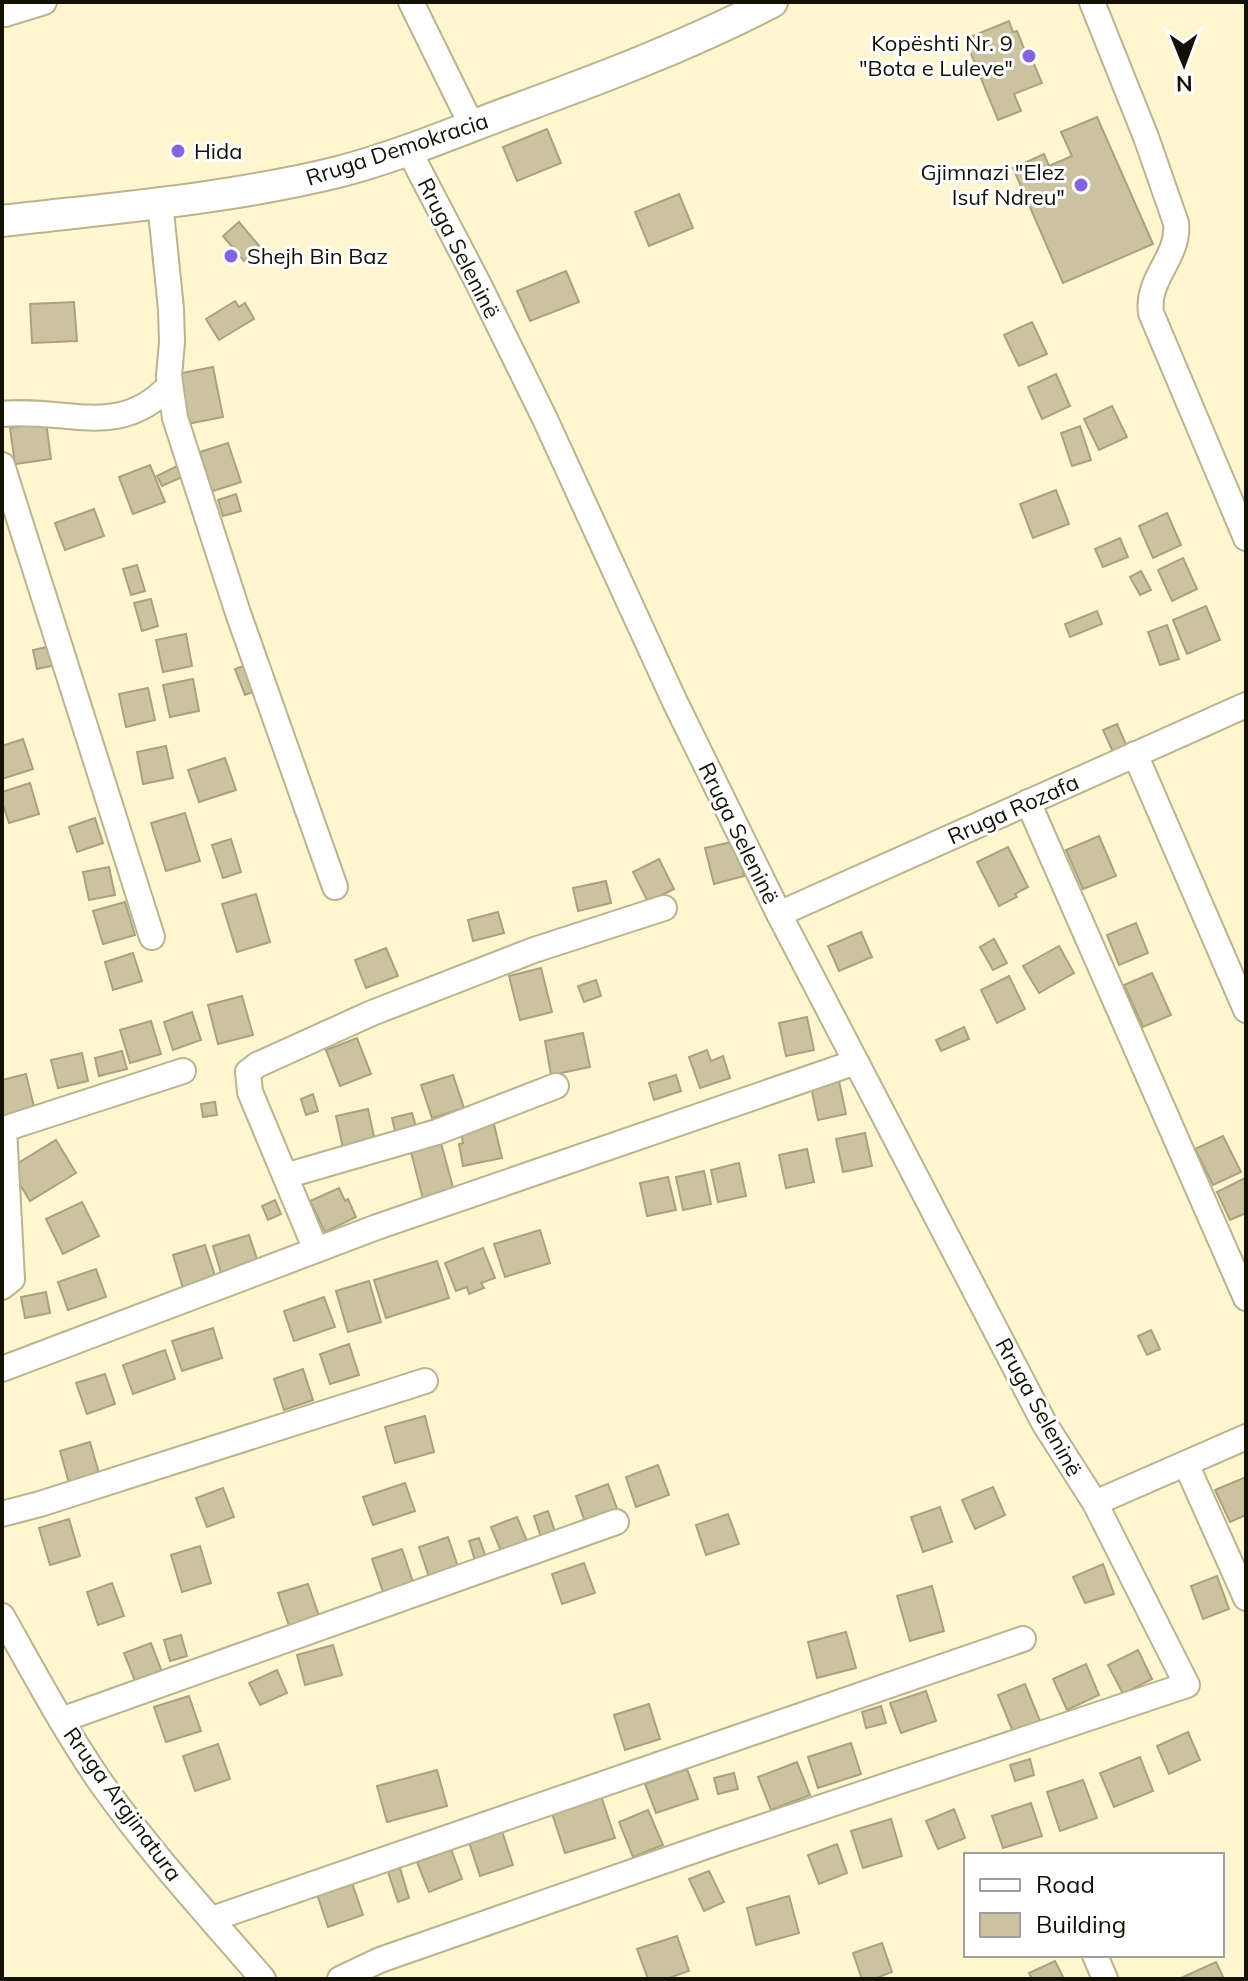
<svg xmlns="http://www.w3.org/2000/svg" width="1248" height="1981" font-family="Mulish,sans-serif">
<rect width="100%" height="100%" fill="#fff5d0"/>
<g fill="#cbc2a1" stroke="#aba17f" stroke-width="2">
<path d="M1009,21L1013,32L1017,31L1025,51L1028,50L1042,83L1014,94L1021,111L998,120L965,39Z"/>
<path d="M1097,117L1153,244L1063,283L1013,168L1044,154L1049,166L1072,156L1061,132Z"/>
<path d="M547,129L561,163L517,181L503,147Z"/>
<path d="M679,194L693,228L649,246L635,212Z"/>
<path d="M239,222L260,247L244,261L223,236Z"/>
<path d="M566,271L579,302L530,321L517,291Z"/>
<path d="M235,301L239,307L245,303L254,319L219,340L206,319Z"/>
<path d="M74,302L77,341L32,343L30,304Z"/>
<path d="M1032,322L1047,354L1019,366L1004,335Z"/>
<path d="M213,367L223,417L187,424L177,374Z"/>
<path d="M1056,374L1070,406L1042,419L1028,387Z"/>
<path d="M1112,406L1127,437L1099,450L1084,419Z"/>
<path d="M46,422L51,459L15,464L10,428Z"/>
<path d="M1080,426L1091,460L1072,466L1061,433Z"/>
<path d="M228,443L241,482L210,492L197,453Z"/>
<path d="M183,463L189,474L162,486L157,476Z"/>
<path d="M150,465L165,502L133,514L119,477Z"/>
<path d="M1056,490L1069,524L1033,538L1020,504Z"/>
<path d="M236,494L241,511L223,516L218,500Z"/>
<path d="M94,509L104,536L65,550L55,523Z"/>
<path d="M1167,513L1181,545L1153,558L1139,526Z"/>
<path d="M1120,538L1128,557L1103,567L1095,549Z"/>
<path d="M1183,558L1197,589L1172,601L1158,570Z"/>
<path d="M137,565L145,591L131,595L123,569Z"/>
<path d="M1141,571L1151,590L1140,595L1130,577Z"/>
<path d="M151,599L158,626L142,631L134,603Z"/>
<path d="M1206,606L1220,640L1187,654L1173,620Z"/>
<path d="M1097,611L1102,624L1070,637L1065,624Z"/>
<path d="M1167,625L1179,659L1160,665L1148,632Z"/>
<path d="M186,634L192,666L163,672L156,640Z"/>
<path d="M52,646L56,665L37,669L33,650Z"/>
<path d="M249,664L258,690L245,695L235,669Z"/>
<path d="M193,679L199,711L170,717L163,685Z"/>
<path d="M148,688L155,720L126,727L119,694Z"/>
<path d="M1117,724L1128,749L1114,754L1103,730Z"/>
<path d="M23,739L33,769L2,779V746Z"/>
<path d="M166,746L173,778L143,784L137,752Z"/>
<path d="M225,758L236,790L199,802L188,770Z"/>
<path d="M30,783L39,814L9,823L2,801V792Z"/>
<path d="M185,813L200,861L166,871L151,823Z"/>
<path d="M95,818L103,843L77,852L69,827Z"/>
<path d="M1099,836L1116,876L1083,889L1066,850Z"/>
<path d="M231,839L241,872L223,878L212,845Z"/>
<path d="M736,841L744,876L714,884L705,848Z"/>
<path d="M1008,847L1028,887L1015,894L1017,897L999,906L977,862Z"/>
<path d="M659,859L674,889L648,902L633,872Z"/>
<path d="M109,867L115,895L89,900L83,872Z"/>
<path d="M606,881L611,903L578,911L573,888Z"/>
<path d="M256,894L270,942L237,952L222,904Z"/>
<path d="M125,902L135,935L103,944L93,911Z"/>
<path d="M498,912L504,933L473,941L468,920Z"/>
<path d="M1136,923L1148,953L1119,965L1107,935Z"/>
<path d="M861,932L872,957L839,971L828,946Z"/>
<path d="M994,939L1007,963L993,970L980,947Z"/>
<path d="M1059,946L1074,973L1039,993L1023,966Z"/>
<path d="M386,948L398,976L366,988L355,960Z"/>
<path d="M133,953L142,981L113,990L105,962Z"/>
<path d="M541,968L552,1012L520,1020L509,976Z"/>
<path d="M1152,973L1171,1015L1143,1027L1124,985Z"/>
<path d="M1009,976L1025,1009L997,1023L981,990Z"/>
<path d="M596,980L601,996L584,1002L578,986Z"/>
<path d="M242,996L253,1035L218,1044L208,1005Z"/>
<path d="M192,1012L201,1040L173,1050L164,1022Z"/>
<path d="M807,1017L814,1050L786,1056L779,1023Z"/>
<path d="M151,1021L161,1054L130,1063L120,1030Z"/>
<path d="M964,1027L969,1039L941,1051L936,1040Z"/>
<path d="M583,1033L590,1067L551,1075L545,1041Z"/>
<path d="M357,1038L371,1074L340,1086L326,1050Z"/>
<path d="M707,1050L711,1061L723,1056L730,1078L700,1088L689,1057Z"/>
<path d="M122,1051L127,1069L99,1076L95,1058Z"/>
<path d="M82,1053L88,1081L58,1088L51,1060Z"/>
<path d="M26,1074L35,1111L2,1120V1080Z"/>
<path d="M453,1075L464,1108L432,1118L421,1085Z"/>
<path d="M676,1075L681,1091L654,1100L649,1083Z"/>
<path d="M839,1081L846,1114L818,1120L811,1087Z"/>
<path d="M313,1094L318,1111L306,1115L301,1099Z"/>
<path d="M215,1102L217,1115L203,1117L201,1104Z"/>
<path d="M368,1109L375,1141L343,1148L336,1116Z"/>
<path d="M412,1113L417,1130L396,1135L392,1118Z"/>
<path d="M494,1124L502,1158L463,1166L459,1144L463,1143L461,1131Z"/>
<path d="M865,1133L872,1166L843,1172L836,1139Z"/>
<path d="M1223,1136L1241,1172L1213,1185L1195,1149Z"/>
<path d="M56,1140L76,1173L30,1201L10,1168Z"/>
<path d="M441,1143L454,1191L423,1199L411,1152Z"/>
<path d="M807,1149L814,1182L786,1188L779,1155Z"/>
<path d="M739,1163L746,1196L718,1202L711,1170Z"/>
<path d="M704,1171L711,1204L683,1210L676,1177Z"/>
<path d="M668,1177L676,1210L647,1216L640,1183Z"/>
<path d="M1245,1178L1246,1213L1230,1220L1217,1192Z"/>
<path d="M339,1188L345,1201L348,1199L356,1217L325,1232L310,1201Z"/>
<path d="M275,1200L281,1214L268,1220L262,1206Z"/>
<path d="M82,1202L99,1236L63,1254L46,1219Z"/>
<path d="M540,1230L550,1263L505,1277L494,1244Z"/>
<path d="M249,1235L258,1262L221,1273L213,1246Z"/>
<path d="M205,1245L216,1279L183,1288L173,1255Z"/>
<path d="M483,1248L495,1278L481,1283L484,1288L469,1294L467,1287L456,1291L445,1263Z"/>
<path d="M437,1261L449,1298L386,1318L374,1280Z"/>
<path d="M96,1269L106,1297L68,1310L58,1282Z"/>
<path d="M369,1281L381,1322L348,1332L336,1291Z"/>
<path d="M46,1292L50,1313L25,1318L21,1297Z"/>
<path d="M324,1297L335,1327L294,1341L284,1311Z"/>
<path d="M213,1328L222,1358L182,1371L172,1341Z"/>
<path d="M1151,1330L1160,1349L1147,1355L1138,1336Z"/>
<path d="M349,1344L359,1375L330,1384L320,1354Z"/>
<path d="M165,1350L175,1379L133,1394L123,1365Z"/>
<path d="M303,1369L313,1400L284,1410L274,1379Z"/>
<path d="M105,1374L115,1404L87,1414L76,1383Z"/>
<path d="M425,1416L434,1452L395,1463L385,1427Z"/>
<path d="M90,1442L99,1473L69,1483L60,1451Z"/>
<path d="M658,1465L669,1495L636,1507L626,1477Z"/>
<path d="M1246,1477V1515L1230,1522L1215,1490Z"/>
<path d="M405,1483L415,1511L373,1525L363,1497Z"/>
<path d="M608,1484L619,1514L586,1525L576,1496Z"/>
<path d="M993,1487L1005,1515L975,1529L962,1500Z"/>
<path d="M223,1488L234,1517L207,1527L196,1498Z"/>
<path d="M940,1507L952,1542L923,1552L911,1517Z"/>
<path d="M548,1511L557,1538L543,1543L534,1516Z"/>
<path d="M728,1514L739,1544L706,1555L696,1525Z"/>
<path d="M517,1517L529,1546L503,1556L491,1527Z"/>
<path d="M69,1519L80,1556L50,1565L39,1528Z"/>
<path d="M448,1537L459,1570L430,1580L419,1547Z"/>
<path d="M479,1538L487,1560L476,1564L469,1541Z"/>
<path d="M200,1546L211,1583L182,1592L171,1555Z"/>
<path d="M402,1549L413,1582L383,1592L372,1559Z"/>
<path d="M584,1563L595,1593L562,1604L552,1574Z"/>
<path d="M1103,1564L1114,1594L1085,1603L1073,1577Z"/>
<path d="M1217,1576L1229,1609L1203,1619L1191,1586Z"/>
<path d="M112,1583L124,1616L98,1625L87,1592Z"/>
<path d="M308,1584L319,1616L289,1626L278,1593Z"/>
<path d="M932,1586L944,1631L910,1641L897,1596Z"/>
<path d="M846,1632L856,1668L817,1678L808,1642Z"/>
<path d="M181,1635L187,1656L170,1661L164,1640Z"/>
<path d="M151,1643L162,1672L135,1681L124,1653Z"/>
<path d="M333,1645L342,1675L305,1685L297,1655Z"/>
<path d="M1138,1650L1152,1679L1123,1694L1108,1665Z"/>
<path d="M1086,1664L1099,1695L1067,1710L1053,1679Z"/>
<path d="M277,1670L287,1693L260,1705L249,1683Z"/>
<path d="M1025,1684L1040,1721L1013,1732L998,1695Z"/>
<path d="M926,1691L936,1721L901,1733L890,1703Z"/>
<path d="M189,1696L201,1731L166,1742L154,1707Z"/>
<path d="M649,1704L660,1739L625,1750L614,1715Z"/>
<path d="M881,1706L886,1723L866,1728L862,1712Z"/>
<path d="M1188,1732L1200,1760L1169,1774L1157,1746Z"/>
<path d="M851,1743L861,1774L818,1788L808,1757Z"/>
<path d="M218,1744L230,1779L195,1791L183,1756Z"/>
<path d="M1140,1757L1153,1791L1114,1807L1100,1773Z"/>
<path d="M1030,1759L1034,1775L1015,1781L1010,1765Z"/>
<path d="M797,1762L810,1795L771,1810L758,1777Z"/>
<path d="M687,1769L698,1799L656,1813L645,1784Z"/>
<path d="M437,1770L447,1806L387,1822L377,1786Z"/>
<path d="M734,1773L738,1789L718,1794L714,1778Z"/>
<path d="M1083,1780L1097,1818L1060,1831L1047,1792Z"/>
<path d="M601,1796L615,1838L565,1853L552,1813Z"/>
<path d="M1031,1803L1042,1836L1003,1848L992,1816Z"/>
<path d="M954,1809L965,1838L938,1849L926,1821Z"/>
<path d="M648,1810L663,1845L633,1857L619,1822Z"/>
<path d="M891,1819L902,1856L863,1868L851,1831Z"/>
<path d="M501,1828L513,1865L480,1876L468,1839Z"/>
<path d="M837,1844L847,1873L819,1884L808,1855Z"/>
<path d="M451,1849L462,1879L429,1892L417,1862Z"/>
<path d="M400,1868L409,1898L398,1902L388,1872Z"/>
<path d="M709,1871L724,1902L704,1911L689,1879Z"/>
<path d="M351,1880L363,1915L328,1927L316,1891Z"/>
<path d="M789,1896L799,1933L756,1945L747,1908Z"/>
<path d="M677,1936L689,1971L666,1979H648L637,1949Z"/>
<path d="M882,1943L892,1972L874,1979H862L853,1953Z"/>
<path d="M1055,1961L1064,1979H1032L1029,1973Z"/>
<path d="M1216,1962L1224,1979H1181V1978Z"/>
</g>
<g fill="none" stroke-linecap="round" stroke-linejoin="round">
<g stroke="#bbb28e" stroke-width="28">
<g id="minor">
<path d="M411,2L472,126"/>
<path d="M1092,2L1146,137L1176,223C1180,257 1146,278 1151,313L1246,538"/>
<path d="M5,14L44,2"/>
<path d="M160,202L171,309L172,342L169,376L175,418L238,613L335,887"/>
<path d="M2,414C64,407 119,440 169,386"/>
<path d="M2,465L152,937"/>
<path d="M1135,754L1246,1010"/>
<path d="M1028,802L1246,1298"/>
<path d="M779,914L1246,705"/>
<path d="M285,1176L437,1132L556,1086"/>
<path d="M316,1250L250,1092L248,1072L257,1065L372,1013L534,950L664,908"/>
<path d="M2,1287L12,1279L4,1129L183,1071"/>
<path d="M2,1369L377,1227L856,1062"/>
<path d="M1186,1464L1246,1598"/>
<path d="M1095,1503L1246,1437"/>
<path d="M2,1514L40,1504L425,1381"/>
<path d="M2,1616C33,1671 63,1727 99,1780C148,1850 207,1914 263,1979"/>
<path d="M61,1720L616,1522"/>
<path d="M212,1919L1023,1639"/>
<path d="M1095,1955L1105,1979"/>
<path d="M340,1979L380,1960L721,1841L1187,1685L1095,1503L1044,1423L779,914L675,702L545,419L478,283L408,149"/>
</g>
</g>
<g stroke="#bbb28e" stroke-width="34">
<path id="major" d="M2,221C114,208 228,199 338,172C396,157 453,133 509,112C599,79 687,46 772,2"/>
</g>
<use href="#minor" stroke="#fff" stroke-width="24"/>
<use href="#major" stroke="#fff" stroke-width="30"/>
</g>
<g fill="#8563de" stroke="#fff" stroke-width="3">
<circle cx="1029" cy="56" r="8"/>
<circle cx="178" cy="151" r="8"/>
<circle cx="1081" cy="185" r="8"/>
<circle cx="231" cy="256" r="8"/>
</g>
<g text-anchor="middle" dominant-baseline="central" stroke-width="6" stroke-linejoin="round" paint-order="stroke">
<g font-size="22" fill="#131004" stroke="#fff" text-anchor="end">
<text x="1013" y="43">Kopështi Nr. 9<tspan x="1013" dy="25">"Bota e Luleve"</tspan></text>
<text x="194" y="151" text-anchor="start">Hida</text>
<text x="1065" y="172">Gjimnazi "Elez<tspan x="1065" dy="25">Isuf Ndreu"</tspan></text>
<text x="247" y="256" text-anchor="start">Shejh Bin Baz</text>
</g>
<g font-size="22" fill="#131004" stroke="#fff">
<text transform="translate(397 149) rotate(-18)">Rruga Demokracia</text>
<text transform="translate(459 248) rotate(63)">Rruga Seleninë</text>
<text transform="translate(1013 809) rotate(-24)">Rruga Rozafa</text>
<text transform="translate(739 833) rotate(64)">Rruga Seleninë</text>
<text transform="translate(1039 1407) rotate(61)">Rruga Seleninë</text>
<text transform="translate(123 1804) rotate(54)">Rruga Argjinatura</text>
</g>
</g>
<rect width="1248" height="1981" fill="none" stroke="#131004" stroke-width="8"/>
<rect x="964" y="1853" width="260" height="104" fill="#ffffff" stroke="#a19f9b" stroke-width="2"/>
<rect x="980" y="1879" width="40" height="12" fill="#ffffff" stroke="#a19f9b" stroke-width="2"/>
<text x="1036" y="1893" font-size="24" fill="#131004">Road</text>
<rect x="980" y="1913" width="40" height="24" fill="#cbc2a1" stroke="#a19f9b" stroke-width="2"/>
<text x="1036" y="1933" font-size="24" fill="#131004">Building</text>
<g transform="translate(1184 64) rotate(179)" stroke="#ffffff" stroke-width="6" paint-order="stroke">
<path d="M0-6L14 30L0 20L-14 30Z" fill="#131004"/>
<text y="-12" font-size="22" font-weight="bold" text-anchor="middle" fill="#131004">N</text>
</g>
</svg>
